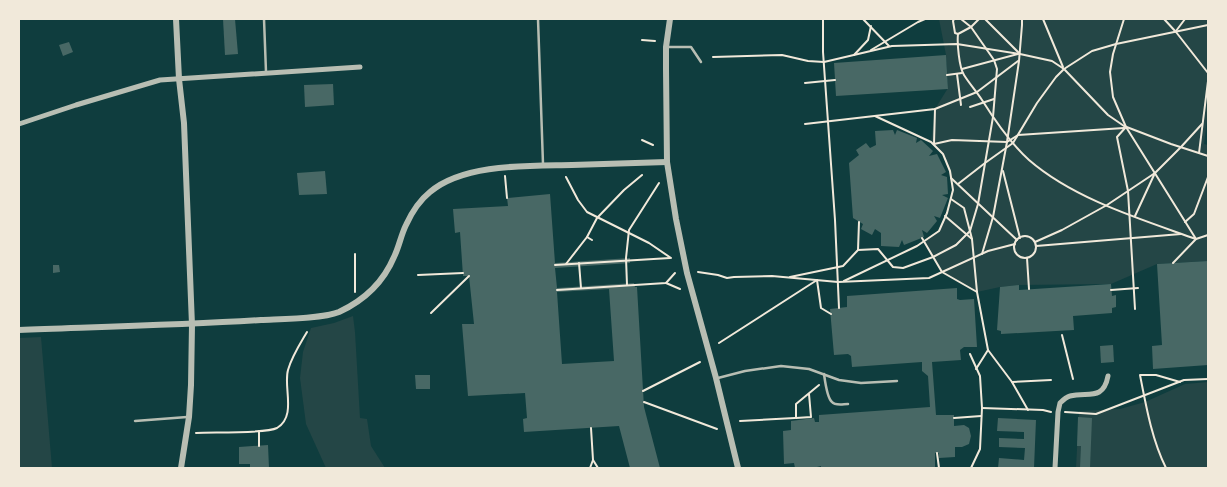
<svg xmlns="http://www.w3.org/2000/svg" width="1227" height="487" font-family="Manrope,sans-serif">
<rect width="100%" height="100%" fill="#0f3d3e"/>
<g fill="#244646">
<path d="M939,19H1208V112L1204,144L1208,145V261L1157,264L1111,284L1019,285L1000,287L977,292L942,272L924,242L939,231L945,216L953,190L950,171L943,154L931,142L935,109L948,88L946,55Z"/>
<path d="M353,316L355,332L360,418L367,419L371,446L385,468H326L306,424L300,378L303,352L311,328L334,323Z"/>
<path d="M41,337L52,468H19V338Z"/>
<path d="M1208,382V468H1076L1079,411L1120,409L1145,402L1185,384Z"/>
</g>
<g fill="#486865" fill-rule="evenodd">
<path d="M223,19H235L238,54L225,55Z"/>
<path d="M69,42L73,52L63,56L59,45Z"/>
<path d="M946,55L948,89L836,96L834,63Z"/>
<path d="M333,84L334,105L305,107L304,85Z"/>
<path d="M893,130L895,135L897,130L917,138L916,143L921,140L933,151L929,156L937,154L946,172L941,175L947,177L948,194L942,195L948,198L940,218L934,216L937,221L927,233L922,230L924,237L904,245L902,240L899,247L881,246V233L875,229L872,235L861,229L863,224L853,218L849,163L859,155L856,150L866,143L870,148L876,145L875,131Z"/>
<path d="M325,171L327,194L299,195L297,173Z"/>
<path d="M550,194L555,263L630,258V263L555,268L557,288L634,283L635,287H637L644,407L660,468H630L619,426L524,432L523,419L527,418L525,393L468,396L462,324H474L469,276H463L460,232L455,233L453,209L508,206L507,198ZM609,289L614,361L562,364L557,292Z"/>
<path d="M1208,261V365L1153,369L1152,346L1162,345L1157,264Z"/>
<path d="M53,265H59L60,272L53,273Z"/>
<path d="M1111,284L1112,296L1116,295V307L1112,308V313L1073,316L1074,330L1001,334V331L997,330L1000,287L1019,285V290Z"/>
<path d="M957,288V299L960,300L974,299L977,347H964L960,350L961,360L932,362L936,415H954V426L964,425L969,428L971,436L969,444L962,447H955V457L939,458V453H935V468H821V466L817,467V468H795L794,463L784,464L783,431L791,430V421L814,418L815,422H819V415L930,407L928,376L922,371V362L852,367L851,356L848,354L834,355L830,309L847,307V296Z"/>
<path d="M1113,345L1114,362L1101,363L1100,346Z"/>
<path d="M415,375H430V389H416Z"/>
<path d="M1078,417L1092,418L1090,468H1080L1081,446H1077Z"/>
<path d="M998,418L1036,420L1034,468H998L999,458L1024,460L1025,448L999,447V438L1024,439V432L997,431Z"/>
<path d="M268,445L269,468H250V464H239V447Z"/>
</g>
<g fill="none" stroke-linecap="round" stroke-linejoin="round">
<g stroke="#f1e9da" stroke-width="2">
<path d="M823,19V52L835,220L839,308"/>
<path d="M863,19L889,46"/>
<path d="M954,19L953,21L955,33L958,34"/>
<path d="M979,19L971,27L958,34C957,43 959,67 964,75C969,83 976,91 982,100C994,119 1012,145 1029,160C1074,199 1140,219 1196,239"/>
<path d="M985,19L1020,54"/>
<path d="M1043,19L1063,67"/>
<path d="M1124,19L1113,54L1110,72L1113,97L1126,127L1196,239"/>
<path d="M1164,19L1176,32L1208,73"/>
<path d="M1176,31L1185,19"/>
<path d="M642,40L655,41"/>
<path d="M871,50L918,22L925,19"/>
<path d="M854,55L868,40L871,26"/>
<path d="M713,57L782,55L808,61L824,62L892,46L957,44L1020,54L1052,61L1064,69L1108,115L1124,126L1171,144L1208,156"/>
<path d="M962,69L1018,54"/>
<path d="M957,74L961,105"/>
<path d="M947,75L962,73"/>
<path d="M805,83L835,80"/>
<path d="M970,107L994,99"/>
<path d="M935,109L934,144L952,140L1007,142L1018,135L1124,128"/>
<path d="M805,124L935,109L977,92L1018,61"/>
<path d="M1126,127L1117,137L1128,191L1135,309"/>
<path d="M642,140L653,145"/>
<path d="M1199,153L1208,81"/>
<path d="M1003,171L1020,238"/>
<path d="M505,176L507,198"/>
<path d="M566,177L578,200L587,212L649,243L671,258"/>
<path d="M951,178L1017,240"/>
<path d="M958,184L985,163L1013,143L1037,103L1056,77L1064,69L1092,51L1116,44L1208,25"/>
<path d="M951,199L964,208L972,239L977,292L988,350L976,369"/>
<path d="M945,216L972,239"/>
<path d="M1135,216L1154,175"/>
<path d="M1185,222L1194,214L1208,177"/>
<circle cx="1025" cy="247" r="11"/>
<path d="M587,237L592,240"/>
<path d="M922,238L942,272L977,292"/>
<path d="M1035,242L1062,230L1107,205L1155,173L1181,147L1202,124"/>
<path d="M1036,246L1181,234"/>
<path d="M858,250L878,249L893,267L903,268L933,257L956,245L970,231L978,204L993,117L997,69L994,60L971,27L961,19"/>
<path d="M355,254V292"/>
<path d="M982,254L993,217L1007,142L1019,61L1022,25V19"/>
<path d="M1027,258L1029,289"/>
<path d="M579,263L581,288"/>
<path d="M1173,263L1196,239L1208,235"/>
<path d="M566,264L587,237L597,218L624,190L642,175"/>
<path d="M555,265L670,258"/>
<path d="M698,272L718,275L727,278L734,277L772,276L838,282L929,278L988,251L1015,244"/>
<path d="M418,275L463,273"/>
<path d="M790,277L843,266L858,250L859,222"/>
<path d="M844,281L917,246L939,231L947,213L953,190L950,171L943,154L931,142L875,116"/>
<path d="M666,283L680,289"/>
<path d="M627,285L626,258L629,230L659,183"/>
<path d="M557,290L666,283L675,273"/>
<path d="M1111,290L1138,288"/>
<path d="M431,313L469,276"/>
<path d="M1062,335L1073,379"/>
<path d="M719,343L817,280L821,308L831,314"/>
<path d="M988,350L1012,382L1028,410"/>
<path d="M970,354L980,376L982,408L980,449L971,468"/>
<path d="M1012,382L1051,380"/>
<path d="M643,391L700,362"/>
<path d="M809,394L811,417L796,418V404L819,385"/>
<path d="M644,402L717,429"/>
<path d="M982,408L1043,410L1051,412"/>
<path d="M1065,412L1096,414L1184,380L1208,379"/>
<path d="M954,418L981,416"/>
<path d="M740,421L795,418"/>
<path d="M259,431V446"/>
<path d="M196,433C212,432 265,434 277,428C297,416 283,387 288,370C292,356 300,344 307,332"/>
<path d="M937,453L939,468"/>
<path d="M593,460L598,468"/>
<path d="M590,468L593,460L591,428"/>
<path d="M1166,468C1152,440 1146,406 1140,375H1156L1180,382"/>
</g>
<g stroke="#b8beb3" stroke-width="2.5">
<path d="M264,19L266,72"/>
<path d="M538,19L543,164"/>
<path d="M666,47H691L701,62"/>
<path d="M824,374C825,381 827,398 832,402C835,406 843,404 848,404"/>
<path d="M718,378L745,371L781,366L809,369L839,380L861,383L897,381"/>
<path d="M135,421L187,417"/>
</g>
<g stroke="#b8beb3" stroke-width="5">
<path d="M19,124L76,105L160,80L360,67"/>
<path d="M1055,468L1058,412L1060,403C1063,400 1066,397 1070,396C1087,391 1103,402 1108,376"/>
</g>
<g stroke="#b8beb3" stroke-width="6">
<path d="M176,19L179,79L184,123L192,325L191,385L189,417L181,468"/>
<path d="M670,19L666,47V69L667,162L676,219L687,273L716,378L738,468"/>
<path d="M19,330C99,327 180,325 261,320C281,319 322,319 339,312C365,300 383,283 394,257C399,247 401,235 406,225C411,214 420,200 430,192C464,163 530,166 572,165C604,164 635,163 667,162"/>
</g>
</g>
<rect width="1227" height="487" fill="none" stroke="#f1e9da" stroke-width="40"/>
</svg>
